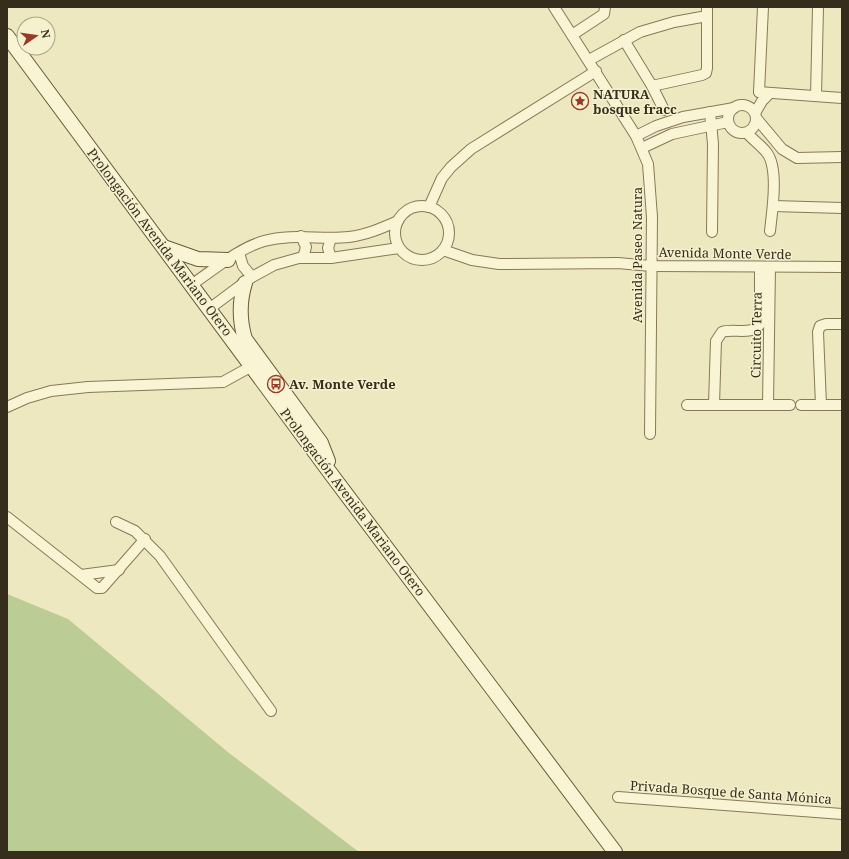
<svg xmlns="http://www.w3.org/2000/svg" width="849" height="859" font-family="'Noto Serif',serif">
<rect width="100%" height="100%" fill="#eee8c0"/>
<path fill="#bbcc94" d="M7,594L68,619L229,753L359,852H7Z"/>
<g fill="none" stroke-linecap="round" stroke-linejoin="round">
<g stroke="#877958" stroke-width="12">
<g id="street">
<path d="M554,7L636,136L648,164L652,217L650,434"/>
<path d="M572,35L604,14L605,7"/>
<path d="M624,40L652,86L702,75L706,73L707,68V7"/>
<path d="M589,60L640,32L674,22L707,16"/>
<path d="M652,86L664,110"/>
<path d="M759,92L763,7"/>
<path d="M759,92L842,98"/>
<path d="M816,96L818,7"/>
<circle cx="742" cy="119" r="14"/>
<path d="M710,112L713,144L712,232"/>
<path d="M755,113L762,101L770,93"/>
<path d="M757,119L782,149L797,158L842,157"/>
<path d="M747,133C753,140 762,146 767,153C779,169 772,212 770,231"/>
<path d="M636,136L656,126L683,117L734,108"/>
<path d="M642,148L672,134L728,122"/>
<circle cx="422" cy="233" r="27"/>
<path d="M773,206L842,208"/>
<path d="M429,207L442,178L451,167L471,149L596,71"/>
<path d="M301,236L306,247L303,258"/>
<path d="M331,238L328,248L331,258"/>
<path d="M443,250L472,260L499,264L618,263L651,266L842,267"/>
<path d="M239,253L243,266L252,277"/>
<path d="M191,285C214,270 237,249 264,241C293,233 320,240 349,237C366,235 382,228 398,221"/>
<path d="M209,309L252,277L274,265L299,258H331L399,248"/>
<path d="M714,404L716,341L722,332C734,328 752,336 760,324V267"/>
<path d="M768,404L770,267"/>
<path d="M687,405H790"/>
<path d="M801,405H842"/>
<path d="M821,405L818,332L820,326L826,324H842"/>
<path d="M7,407L27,398L51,391L88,387L223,382L252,366"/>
<path d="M7,517L97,588H102L145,539"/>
<path d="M116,522L135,531L160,556L271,711"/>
<path d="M81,575L119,570"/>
<path d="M618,797L842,814"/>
</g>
</g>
<g stroke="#685a3b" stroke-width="16">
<g id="secondary">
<path d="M7,36L334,478L615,852"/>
<path d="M164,247L198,259L228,260"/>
<path d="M245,283C239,302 239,319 245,339L321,443L328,461"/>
</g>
</g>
<use href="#street" stroke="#f9f4d3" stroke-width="10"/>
<use href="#secondary" stroke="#f9f4d3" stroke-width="14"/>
</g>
<defs>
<g id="sight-ring" transform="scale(0.9)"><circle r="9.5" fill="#f5f1cf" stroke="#963b28" stroke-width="1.5"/><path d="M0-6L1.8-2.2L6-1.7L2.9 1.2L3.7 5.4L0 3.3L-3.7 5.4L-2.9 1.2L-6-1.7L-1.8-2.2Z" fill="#963b28"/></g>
<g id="bus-ring" transform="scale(0.9)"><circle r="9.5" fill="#f5f1cf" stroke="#963b28" stroke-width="1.5"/><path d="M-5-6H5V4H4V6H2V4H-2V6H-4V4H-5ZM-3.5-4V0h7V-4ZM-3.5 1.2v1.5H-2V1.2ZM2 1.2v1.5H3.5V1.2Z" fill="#963b28"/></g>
</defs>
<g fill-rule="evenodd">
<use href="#sight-ring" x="580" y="101"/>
<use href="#bus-ring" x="276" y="384"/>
</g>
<g text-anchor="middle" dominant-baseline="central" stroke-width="3" stroke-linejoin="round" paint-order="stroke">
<g font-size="13" font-weight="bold" fill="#362d1c" stroke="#f5f1cf" text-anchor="start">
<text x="593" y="94">NATURA<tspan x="593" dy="15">bosque fracc</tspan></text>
<text x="289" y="384">Av. Monte Verde</text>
</g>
<g font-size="13" fill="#362d1c" stroke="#f5f1cf">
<text transform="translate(160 242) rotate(53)">Prolongación Avenida Mariano Otero</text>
<text transform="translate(725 253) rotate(1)">Avenida Monte Verde</text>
<text transform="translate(637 255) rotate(-90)">Avenida Paseo Natura</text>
<text transform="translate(756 335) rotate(-89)">Circuito Terra</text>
<text transform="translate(353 502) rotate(53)">Prolongación Avenida Mariano Otero</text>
<text transform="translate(731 792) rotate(4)">Privada Bosque de Santa Mónica</text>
</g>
</g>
<rect width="849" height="859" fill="none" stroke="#362d1c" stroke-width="16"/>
<g transform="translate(36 36) rotate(77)"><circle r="19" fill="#f5f1cf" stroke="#a9a387"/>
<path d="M0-3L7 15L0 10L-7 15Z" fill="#963b28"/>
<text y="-6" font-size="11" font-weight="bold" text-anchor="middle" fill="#362d1c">N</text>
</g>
</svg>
